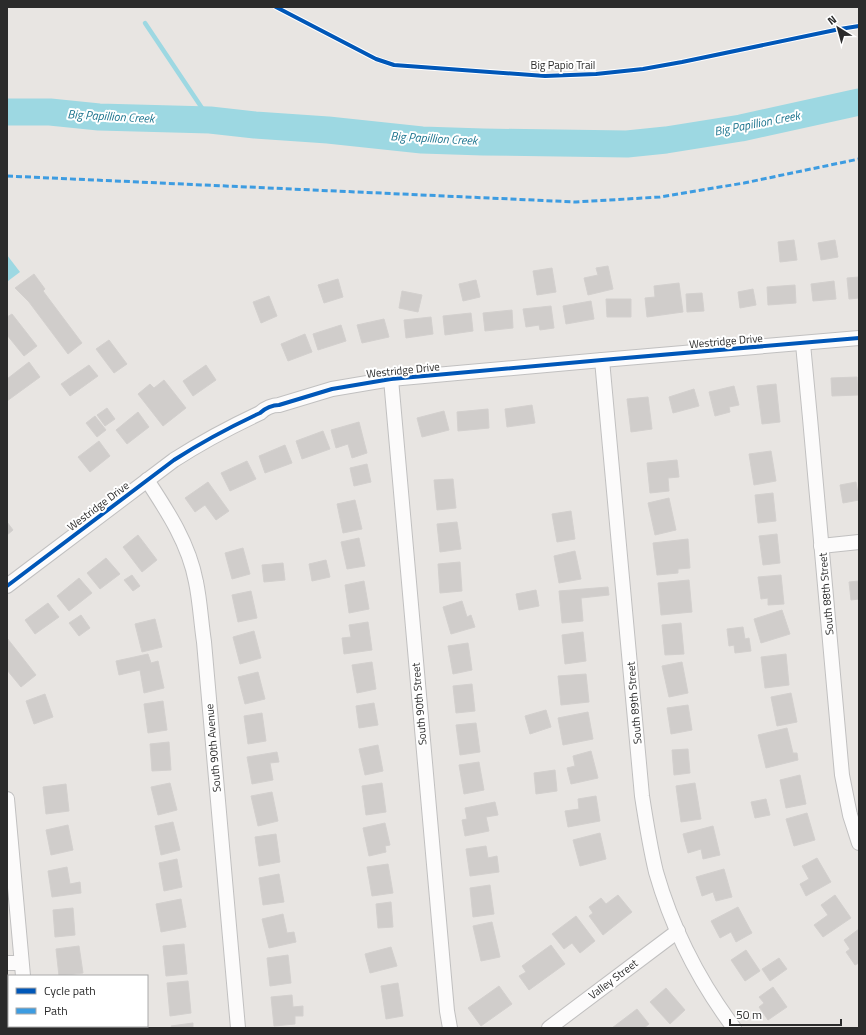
<svg xmlns="http://www.w3.org/2000/svg" width="866" height="1035" font-family="'Titillium Web',sans-serif">
<rect width="100%" height="100%" fill="#e8e5e2"/>
<path fill="#9dd8e2" d="M7,255L20,272L8,281L7,279Z"/>
<g fill="none" stroke-linecap="round" stroke-linejoin="round">
<path stroke="#9dd8e2" stroke-width="4.5" d="M145,23L210,120"/>
<path stroke="#9dd8e2" stroke-width="27" d="M7,112H50L99,117L210,120L255,125L328,130L422,140L483,142L627,144L666,140L741,128L859,102"/>
</g>
<g fill="#d0cdcb" stroke="#d3d0ce">
<path d="M794,240L797,260L780,262L778,242Z"/>
<path d="M835,240L838,257L821,260L818,243Z"/>
<path d="M608,266L613,289L588,295L584,278L598,275L596,268Z"/>
<path d="M552,268L556,292L537,295L533,271Z"/>
<path d="M34,274L45,289L43,291L82,343L68,354L29,302L15,288Z"/>
<path d="M859,277V298L849,299L847,278Z"/>
<path d="M338,279L343,297L324,303L318,285Z"/>
<path d="M476,280L480,297L463,301L459,284Z"/>
<path d="M834,281L836,299L813,301L811,284Z"/>
<path d="M679,283L683,312L647,317L645,298L655,297L654,286Z"/>
<path d="M795,285L796,303L768,305L767,287Z"/>
<path d="M753,289L756,305L740,308L738,292Z"/>
<path d="M402,291L422,295L418,312L399,308Z"/>
<path d="M702,293L704,311L687,312L686,294Z"/>
<path d="M269,296L277,316L261,323L253,302Z"/>
<path d="M606,299H631V317H607Z"/>
<path d="M591,301L594,319L566,324L563,306Z"/>
<path d="M551,306L554,328L540,330L539,325L526,327L523,309Z"/>
<path d="M512,310L513,328L485,331L483,313Z"/>
<path d="M471,313L473,331L445,335L443,316Z"/>
<path d="M12,314L37,346L24,356L7,335V317Z"/>
<path d="M431,317L433,334L406,338L404,320Z"/>
<path d="M384,319L389,337L362,343L357,325Z"/>
<path d="M341,325L346,341L318,350L313,334Z"/>
<path d="M305,334L312,352L288,361L281,344Z"/>
<path d="M109,340L127,364L114,373L96,349Z"/>
<path d="M29,362L40,377L7,401V379Z"/>
<path d="M89,365L98,376L70,396L61,384Z"/>
<path d="M206,365L216,380L193,396L183,381Z"/>
<path d="M857,377L858,395L832,396L831,378Z"/>
<path d="M164,380L186,408L163,426L138,394L150,384L154,388Z"/>
<path d="M776,384L780,422L762,424L757,386Z"/>
<path d="M734,386L739,405L729,407L730,412L715,416L709,392Z"/>
<path d="M694,389L699,406L673,413L669,397Z"/>
<path d="M648,397L652,429L631,432L627,399Z"/>
<path d="M532,405L535,423L507,427L505,409Z"/>
<path d="M107,408L115,419L105,426L97,415Z"/>
<path d="M488,409L489,428L458,431L457,412Z"/>
<path d="M444,411L449,430L422,437L417,418Z"/>
<path d="M138,412L149,427L127,444L116,430Z"/>
<path d="M95,416L106,430L97,437L86,423Z"/>
<path d="M359,422L367,453L352,458L348,444L336,448L331,430Z"/>
<path d="M323,431L330,449L302,459L296,441Z"/>
<path d="M99,441L110,456L90,472L78,457Z"/>
<path d="M285,445L292,463L265,473L259,456Z"/>
<path d="M771,451L776,481L754,485L749,454Z"/>
<path d="M677,460L679,477L668,478L669,491L650,493L647,463Z"/>
<path d="M247,461L256,479L230,491L221,473Z"/>
<path d="M367,464L371,482L354,486L350,468Z"/>
<path d="M453,479L456,508L437,510L434,480Z"/>
<path d="M208,482L229,511L216,520L205,505L195,512L185,498Z"/>
<path d="M856,482L859,500L843,503L840,485Z"/>
<path d="M773,493L776,521L758,523L755,495Z"/>
<path d="M669,498L676,530L655,535L648,503Z"/>
<path d="M355,500L362,529L343,533L337,504Z"/>
<path d="M571,511L575,539L557,542L552,514Z"/>
<path d="M7,522L13,530L7,535Z"/>
<path d="M457,522L461,549L440,552L437,524Z"/>
<path d="M777,534L780,563L763,565L759,536Z"/>
<path d="M138,535L157,560L142,572L123,547Z"/>
<path d="M359,538L365,566L347,569L341,542Z"/>
<path d="M688,539L690,568L678,569V573L657,575L653,543Z"/>
<path d="M243,548L250,574L232,579L225,553Z"/>
<path d="M575,551L581,579L559,583L554,556Z"/>
<path d="M106,558L120,574L100,589L87,573Z"/>
<path d="M326,560L330,577L312,581L309,564Z"/>
<path d="M460,562L462,591L440,593L438,564Z"/>
<path d="M283,563L285,580L264,582L262,565Z"/>
<path d="M132,575L140,586L133,591L124,580Z"/>
<path d="M781,575L784,604L768,605V598L761,599L758,577Z"/>
<path d="M79,578L92,593L69,611L57,596Z"/>
<path d="M689,580L692,612L661,615L658,583Z"/>
<path d="M364,581L369,609L349,613L345,585Z"/>
<path d="M859,581V599L851,600L849,582Z"/>
<path d="M608,587L609,595L581,598L583,621L562,623L559,591Z"/>
<path d="M536,590L539,606L519,610L516,594Z"/>
<path d="M251,591L257,618L238,622L232,595Z"/>
<path d="M462,601L467,617L471,615L475,627L451,634L443,607Z"/>
<path d="M48,603L59,617L35,634L25,620Z"/>
<path d="M782,610L790,634L761,643L754,619Z"/>
<path d="M81,615L90,628L79,636L69,623Z"/>
<path d="M155,619L162,647L142,652L135,624Z"/>
<path d="M368,622L372,650L344,654L342,638L351,637L349,625Z"/>
<path d="M681,623L684,654L665,655L662,625Z"/>
<path d="M743,627L745,639L749,638L751,651L735,653L734,645L729,646L727,629Z"/>
<path d="M254,631L261,658L240,664L233,637Z"/>
<path d="M583,632L586,661L565,664L562,635Z"/>
<path d="M7,638L36,675L21,687L7,670Z"/>
<path d="M468,643L472,670L453,674L448,646Z"/>
<path d="M148,654L151,663L158,661L164,688L144,693L140,670L119,675L116,661Z"/>
<path d="M786,654L789,685L765,688L761,657Z"/>
<path d="M372,662L376,689L357,693L352,665Z"/>
<path d="M682,662L688,693L669,697L662,666Z"/>
<path d="M258,672L265,699L245,704L238,677Z"/>
<path d="M586,674L589,702L561,705L558,676Z"/>
<path d="M472,684L475,711L456,713L453,686Z"/>
<path d="M791,693L797,722L777,726L771,697Z"/>
<path d="M45,694L53,717L34,724L26,701Z"/>
<path d="M163,701L167,730L148,733L144,704Z"/>
<path d="M374,703L378,725L359,728L356,706Z"/>
<path d="M688,705L692,730L671,734L667,708Z"/>
<path d="M546,710L551,727L530,734L525,716Z"/>
<path d="M588,712L593,739L563,745L558,718Z"/>
<path d="M262,713L266,741L248,744L244,716Z"/>
<path d="M476,723L480,752L460,755L456,725Z"/>
<path d="M787,728L793,753H797L798,760L766,768L758,735Z"/>
<path d="M169,742L171,770L152,771L150,744Z"/>
<path d="M378,745L383,771L365,775L359,749Z"/>
<path d="M688,749L690,773L674,775L672,750Z"/>
<path d="M591,751L598,778L571,784L567,768L575,766L573,756Z"/>
<path d="M277,752L279,762L270,763L273,780L252,784L247,757Z"/>
<path d="M479,762L484,790L464,794L459,765Z"/>
<path d="M555,770L557,791L536,794L534,773Z"/>
<path d="M800,775L806,804L786,808L780,780Z"/>
<path d="M170,783L177,810L158,815L151,787Z"/>
<path d="M382,783L386,812L366,815L362,786Z"/>
<path d="M695,783L701,819L681,822L676,786Z"/>
<path d="M66,784L69,811L46,814L43,787Z"/>
<path d="M272,792L278,821L258,826L251,796Z"/>
<path d="M596,796L600,821L568,827L565,811L579,809L578,799Z"/>
<path d="M766,799L770,815L755,818L751,802Z"/>
<path d="M495,802L498,815L486,817L489,831L465,836L462,820L467,819L465,808Z"/>
<path d="M807,813L815,840L794,846L786,819Z"/>
<path d="M173,822L180,850L161,855L155,826Z"/>
<path d="M385,823L390,845L385,846L386,852L369,856L363,828Z"/>
<path d="M68,825L73,850L51,855L46,830Z"/>
<path d="M713,826L720,855L703,859L701,849L688,853L683,834Z"/>
<path d="M600,833L606,859L580,866L573,840Z"/>
<path d="M276,834L280,862L259,866L255,837Z"/>
<path d="M486,846L488,858L497,856L499,872L470,876L466,849Z"/>
<path d="M817,858L831,882L806,896L800,884L809,879L802,866Z"/>
<path d="M177,859L182,887L164,891L159,863Z"/>
<path d="M388,864L393,893L372,896L367,867Z"/>
<path d="M67,867L70,884L80,882L81,893L52,897L48,871Z"/>
<path d="M724,869L732,897L716,901L713,892L702,896L696,877Z"/>
<path d="M279,874L284,902L263,905L259,878Z"/>
<path d="M490,885L494,914L473,917L470,888Z"/>
<path d="M618,895L632,912L603,935L589,916L593,913L589,907L601,898L606,904Z"/>
<path d="M835,895L851,918L823,937L814,925L828,915L821,905Z"/>
<path d="M181,899L186,927L161,932L156,904Z"/>
<path d="M391,902L393,927L378,928L376,904Z"/>
<path d="M738,907L752,933L736,942L731,932L720,938L711,921Z"/>
<path d="M73,908L75,935L55,937L53,910Z"/>
<path d="M283,914L287,933L294,932L296,942L269,948L262,919Z"/>
<path d="M576,916L595,941L580,953L572,943L564,949L552,934Z"/>
<path d="M492,922L500,957L481,961L473,926Z"/>
<path d="M859,929V963L855,965L846,952L850,949L844,940Z"/>
<path d="M184,944L187,974L166,976L163,946Z"/>
<path d="M551,945L565,964L529,990L519,976L526,972L522,966Z"/>
<path d="M79,946L83,973L59,976L56,949Z"/>
<path d="M391,947L397,966L370,973L365,954Z"/>
<path d="M746,950L760,971L745,981L731,960Z"/>
<path d="M288,955L291,983L270,986L267,958Z"/>
<path d="M779,958L787,969L770,981L762,969Z"/>
<path d="M188,981L191,1013L170,1016L167,983Z"/>
<path d="M398,983L403,1016L386,1019L381,986Z"/>
<path d="M499,986L512,1004L481,1026L468,1008Z"/>
<path d="M773,987L787,1007L768,1020L759,1007L764,1003L759,997Z"/>
<path d="M666,988L685,1010L670,1024L650,1002Z"/>
<path d="M292,995L293,1007L303,1006V1016H295V1024L274,1026L271,997Z"/>
<path d="M637,1009L649,1024L644,1028H612Z"/>
<path d="M193,1023V1028H172L171,1026Z"/>
<path d="M74,1026H99V1028H63Z"/>
</g>
<g fill="none" stroke-linecap="round" stroke-linejoin="round">
<g stroke="#c1c0c0" stroke-width="16">
<g id="minor">
<path d="M803,344L810,418L842,775L850,815L859,843"/>
<path d="M602,360L642,796C646,822 650,847 656,872C672,928 699,981 734,1028"/>
<path d="M391,379L447,1011L450,1028"/>
<path d="M147,480C168,512 189,544 196,582C200,601 201,622 204,642L238,1028"/>
<path d="M821,546L859,542"/>
<path d="M7,586L174,460C202,442 230,427 260,413C265,408 273,405 279,405L332,389L391,379L602,360L859,338"/>
<path d="M7,799L23,976"/>
<path d="M7,963H21"/>
<path d="M28,1026V1028"/>
<path d="M549,1028L678,931"/>
</g>
</g>
<use href="#minor" stroke="#fcfbfb" stroke-width="14"/>
<path stroke="#3d9ce1" stroke-width="3" stroke-dasharray="6 3" stroke-linecap="butt" d="M7,176L576,202L660,197L744,183L859,159"/>
<g stroke="#fff" stroke-width="6">
<g id="cycleway">
<path d="M276,7L376,59L394,65L545,76L596,74L643,69L682,62L840,29L859,26"/>
<path d="M7,586L174,460C202,442 230,427 260,413C265,408 273,405 279,405L332,389L391,379L602,360L859,338"/>
</g>
</g>
<use href="#cycleway" stroke="#0057b8" stroke-width="4"/>
</g>
<g text-anchor="middle" dominant-baseline="central" stroke-width="4" stroke-linejoin="round" paint-order="stroke">
<g font-size="11" fill="#2b2b2b" stroke="#fff">
<text x="563" y="65">Big Papio Trail</text>
<text transform="translate(726 341) rotate(-5)">Westridge Drive</text>
<text transform="translate(403 370) rotate(-6)">Westridge Drive</text>
<text transform="translate(98 506) rotate(-37)">Westridge Drive</text>
<text transform="translate(826 594) rotate(-95)">South 88th Street</text>
<text transform="translate(634 703) rotate(-95)">South 89th Street</text>
<text transform="translate(419 704) rotate(-95)">South 90th Street</text>
<text transform="translate(213 748) rotate(-95)">South 90th Avenue</text>
<text transform="translate(613 979) rotate(-37)">Valley Street</text>
</g>
<g font-size="12" font-style="italic" fill="#1c748e" stroke="#fff">
<text transform="translate(111 116) rotate(3)">Big Papillion Creek</text>
<text transform="translate(757 123) rotate(-11)">Big Papillion Creek</text>
<text transform="translate(434 138) rotate(3)">Big Papillion Creek</text>
</g>
</g>
<rect width="866" height="1035" fill="none" stroke="#2b2b2b" stroke-width="16"/>
<rect x="8" y="975" width="140" height="52" fill="#ffffff" stroke="#aaaaaa"/>
<rect x="16" y="988" width="20" height="6" fill="#0057b8" stroke="#aaaaaa"/>
<text x="44" y="995" font-size="12" fill="#2b2b2b">Cycle path</text>
<rect x="16" y="1008" width="20" height="6" fill="#3d9ce1" stroke="#aaaaaa"/>
<text x="44" y="1015" font-size="12" fill="#2b2b2b">Path</text>
<g transform="translate(838 28) rotate(323)" stroke="#ffffff" stroke-width="3" paint-order="stroke">
<path d="M0-3L7 15L0 10L-7 15Z" fill="#2b2b2b"/>
<text y="-6" font-size="11" font-weight="bold" text-anchor="middle" fill="#2b2b2b">N</text>
</g>
<path d="M730 1019v6h111v-6" fill="none" stroke="#2b2b2b" stroke-width="2"/>
<text x="736" y="1019" font-size="12" fill="#2b2b2b" stroke="#ffffff" stroke-width="3" paint-order="stroke">50 m</text>
</svg>
